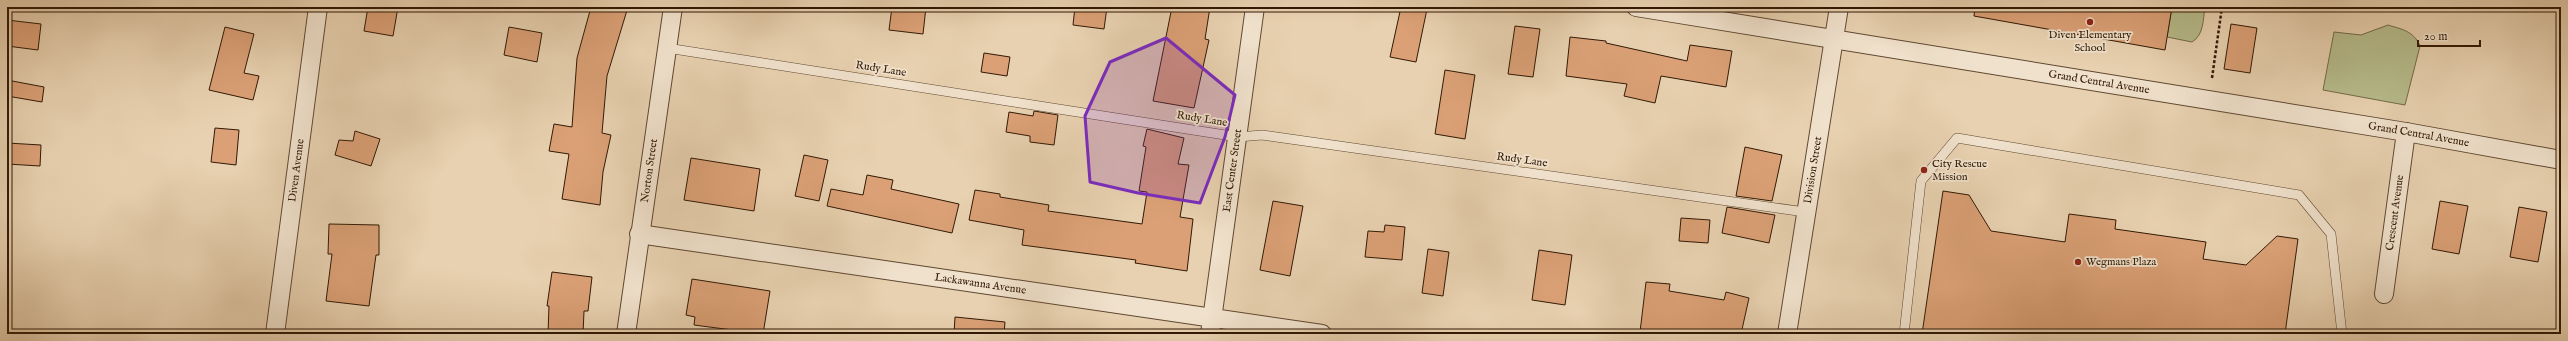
<svg xmlns="http://www.w3.org/2000/svg" width="2568" height="341" font-family="'IM FELL English',serif">
<rect width="100%" height="100%" fill="#e8d1b0"/>
<filter id="stains"><feTurbulence type="fractalNoise" baseFrequency=".005" numOctaves="4"/><feColorMatrix values="0 0 0 0 .2 0 0 0 0 .09 0 0 0 0 .02 0 0 0 .5 -.17"/></filter>
<radialGradient id="worn" r=".72"><stop offset=".6" stop-color="#630" stop-opacity="0"/><stop offset="1" stop-color="#630" stop-opacity=".3"/></radialGradient>
<g fill="#b6bb8b" stroke="#746a48">
<path d="M2172,7H2205C2203,19 2204,35 2192,42L2167,37Z"/>
<path d="M2388,25C2401,29 2414,31 2420,46L2405,105L2323,90L2334,32L2361,35Z"/>
</g>
<g fill="#dba076" stroke="#311905">
<path d="M368,7H398L393,36L364,31Z"/>
<path d="M591,7H628L607,76L602,133L611,135L603,172L600,205L562,199L569,154L549,151L554,124L572,127L577,58Z"/>
<path d="M892,7H926L923,34L889,30Z"/>
<path d="M1075,7H1107L1104,29L1073,25Z"/>
<path d="M1172,7H1210L1205,39L1209,40L1194,108L1153,101Z"/>
<path d="M1401,7L1427,9L1416,62L1390,57Z"/>
<path d="M1975,7H2172L2165,50L1974,16Z"/>
<path d="M7,20L41,24L38,50L7,46Z"/>
<path d="M2231,24L2257,28L2250,73L2224,69Z"/>
<path d="M1515,26L1540,29L1533,77L1508,74Z"/>
<path d="M225,27L254,34L244,73L259,76L253,100L209,90Z"/>
<path d="M509,27L542,33L537,62L504,55Z"/>
<path d="M1570,37L1606,41V43L1687,61L1690,45L1732,51L1726,87L1661,76L1655,103L1624,96L1627,84L1566,76Z"/>
<path d="M984,53L1010,57L1007,76L981,72Z"/>
<path d="M1445,70L1475,75L1465,139L1435,134Z"/>
<path d="M7,80L44,87L42,102L7,96Z"/>
<path d="M1034,111L1058,115L1054,145L1030,142V136L1006,132L1009,112L1033,116Z"/>
<path d="M215,128L239,130L236,165L211,162Z"/>
<path d="M1147,129L1184,138L1178,164L1189,165L1180,217L1193,219L1187,271L1135,263L1136,260L1022,245L1024,230L969,220L975,190L1000,194V197L1049,205L1048,211L1142,224L1147,192L1139,191L1146,147L1143,146Z"/>
<path d="M355,131L380,139L371,166L335,155L339,140L353,141Z"/>
<path d="M7,143L41,145L40,166L7,164Z"/>
<path d="M1745,147L1782,155L1772,201L1736,196Z"/>
<path d="M804,155L828,160L819,201L795,196Z"/>
<path d="M691,158L760,169L754,211L684,200Z"/>
<path d="M867,175L893,180L891,189L959,204L952,233L827,206L831,189L863,195Z"/>
<path d="M1943,191L1969,195L1991,231L2065,242L2069,214L2116,220L2115,229L2206,242L2203,259L2246,265L2277,236L2298,239L2285,334H1922Z"/>
<path d="M1273,201L1303,206L1290,276L1260,270Z"/>
<path d="M2440,201L2468,206L2459,254L2432,249Z"/>
<path d="M1727,207L1775,215L1769,243L1722,233Z"/>
<path d="M2519,207L2547,212L2538,262L2510,257Z"/>
<path d="M1681,218L1710,220L1708,243L1679,241Z"/>
<path d="M329,224L379,225V255H376L369,306L326,301L332,254H328Z"/>
<path d="M1385,225L1405,227L1402,260L1365,257L1368,231L1384,232Z"/>
<path d="M1428,249L1449,252L1443,296L1422,293Z"/>
<path d="M1539,250L1572,255L1565,305L1532,300Z"/>
<path d="M552,272L592,277L588,311H584L583,334H548L549,306H547Z"/>
<path d="M692,279L770,291L763,334L694,325L695,317L686,315Z"/>
<path d="M1646,282L1670,284L1669,291L1724,300L1726,292L1749,298L1741,334L1640,332Z"/>
<path d="M955,317L1005,322L1004,334H954Z"/>
</g>
<g fill="none" stroke-linecap="round" stroke-linejoin="round">
<g stroke="#5f4730" stroke-width="10">
<g id="service">
<path d="M667,48L1238,137L1262,135L1805,212"/>
<path d="M1904,334L1921,181L1957,138L2299,195L2331,234L2342,334"/>
</g>
</g>
<g stroke="#5f4730" stroke-width="20">
<g id="minor">
<path id="s1" d="M1636,7L2406,132L2561,160"/>
<path id="s2" d="M639,234L1322,334"/>
<path id="s3" d="M2384,294L2406,132"/>
<path id="s4" d="M275,334L318,7"/>
<path id="s5" d="M626,334L673,7"/>
<path id="s6" d="M1210,334L1255,7"/>
<path id="s7" d="M1787,334L1839,7"/>
</g>
</g>
<path stroke="#311905" stroke-width="2.5" stroke-dasharray="3 2" stroke-linecap="butt" d="M2212,78L2222,7"/>
<use href="#service" stroke="#f0e1cc" stroke-width="9"/>
<use href="#minor" stroke="#f0e1cc" stroke-width="18"/>
</g>
<path fill="#7b2cbf" fill-opacity="0.2" stroke="#7b2cbf" stroke-width="3" stroke-linejoin="round" d="M1166,38L1235,95L1225,137L1200,203L1138,193L1090,182L1085,116L1110,62Z"/>
<g fill="#8f2418" stroke="#f0e1cc" stroke-width="1.5">
<circle cx="2090" cy="22" r="4"/>
<circle cx="1924" cy="170" r="4"/>
<circle cx="2078" cy="262" r="4"/>
</g>
<g text-anchor="middle" dominant-baseline="central" stroke-width="3.5" stroke-linejoin="round" paint-order="stroke">
<g font-size="11" fill="#311905" stroke="#f0e1cc" text-anchor="start">
<text x="2090" y="35" text-anchor="middle">Diven Elementary<tspan x="2090" dy="13">School</tspan></text>
<text x="1932" y="164">City Rescue<tspan x="1932" dy="13">Mission</tspan></text>
<text x="2086" y="262">Wegmans Plaza</text>
</g>
<g font-size="11" fill="#311905" stroke="#f0e1cc">
<text transform="translate(881 69) rotate(9)">Rudy Lane</text>
<text stroke="none"><textPath href="#s1" startOffset="469">Grand Central Avenue</textPath></text>
<text transform="translate(1202 119) rotate(9)">Rudy Lane</text>
<text stroke="none"><textPath href="#s1" startOffset="793">Grand Central Avenue</textPath></text>
<text transform="translate(1522 160) rotate(8)">Rudy Lane</text>
<text stroke="none"><textPath href="#s4" startOffset="165">Diven Avenue</textPath></text>
<text stroke="none"><textPath href="#s5" startOffset="165">Norton Street</textPath></text>
<text stroke="none"><textPath href="#s7" startOffset="166">Division Street</textPath></text>
<text stroke="none"><textPath href="#s6" startOffset="165">East Center Street</textPath></text>
<text stroke="none"><textPath href="#s3" startOffset="82">Crescent Avenue</textPath></text>
<text stroke="none"><textPath href="#s2" startOffset="345">Lackawanna Avenue</textPath></text>
</g>
</g>
<rect width="2568" height="341" fill="none" stroke="#e8d1b0" stroke-width="24"/>
<rect x="8" y="8" width="2552" height="325" fill="none" stroke="#311905" stroke-width="2"/>
<rect x="12" y="12" width="2544" height="317" fill="none" stroke="#311905"/>
<path d="M2418 40v6h62v-6" fill="none" stroke="#311905" stroke-width="2"/>
<text x="2424" y="40" font-size="12" fill="#311905" stroke="#f0e1cc" stroke-width="3" paint-order="stroke">20 m</text>
<rect width="100%" height="100%" filter="url(#stains)"/>
<rect width="100%" height="100%" fill="url(#worn)"/>
</svg>
